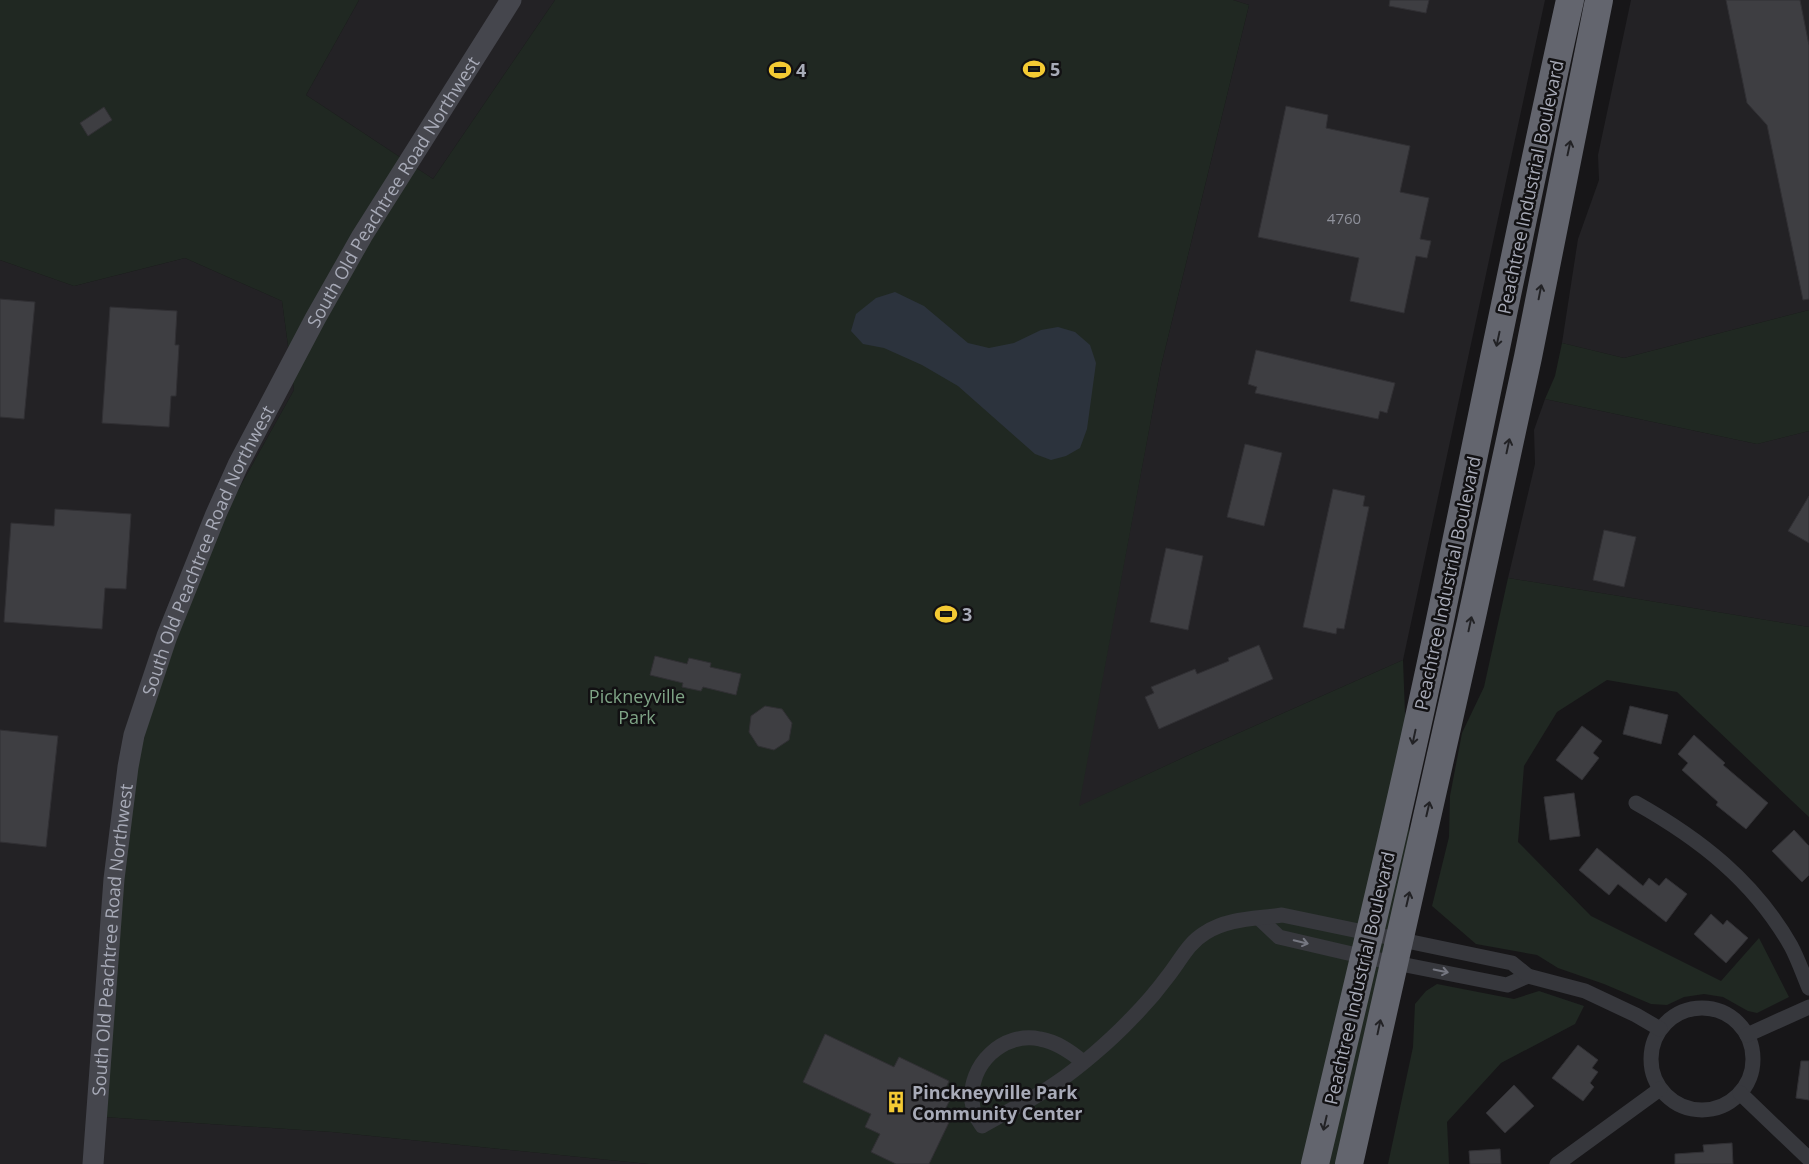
<svg xmlns="http://www.w3.org/2000/svg" width="1809" height="1164" font-family="'Open Sans',sans-serif">
<rect width="100%" height="100%" fill="#171618"/>
<g fill="#232225">
<path d="M359,0H555L433,179L306,95Z"/>
<path d="M1233,0H1545L1403,660L1189,755L1078,807L1161,366L1249,5Z"/>
<path d="M1631,0H1809V310L1624,358L1562,343L1578,239L1599,180L1598,155Z"/>
<path d="M185,258L282,301L294,390L237,492L104,1117L332,1132L649,1164H0V260L74,286Z"/>
<path d="M1545,399L1757,444L1809,431V627L1508,578L1535,464L1534,430Z"/>
</g>
<g fill="#202822">
<path d="M0,0H359L306,95L433,179L555,0H1233L1249,5L1161,366L1079,806L1189,755L1403,660L1410,848L1338,1164H649L332,1132L104,1117L115,961L137,766L153,703L198,581L237,492L294,390L282,301L185,258L74,286L0,260Z"/>
<path d="M1809,310V431L1757,444L1545,399L1555,376L1562,343L1624,358Z"/>
<path d="M1508,578L1809,627V817L1677,692L1607,680L1557,712L1524,766L1518,842L1591,916L1721,981L1759,938L1789,997L1757,1013L1748,1011L1723,997L1704,994L1684,997L1667,1005L1651,1004L1604,984L1558,968L1537,955L1476,944L1432,906L1449,837L1450,796L1462,733L1484,687Z"/>
<path d="M1437,984L1514,999L1539,991L1584,1006L1575,1024L1501,1063L1447,1122L1449,1164H1388L1413,1047L1415,1004L1426,991Z"/>
</g>
<path fill="#2c333d" d="M895,292L924,306L968,343L989,348L1014,343L1041,330L1058,327L1075,332L1090,345L1096,363L1087,429L1080,448L1066,456L1051,460L1035,454L958,386L922,365L884,348L863,344L851,331L856,314L876,298Z"/>
<g fill="#3e3e42" stroke="#313034">
<path d="M1390,0H1429L1426,13L1389,6Z"/>
<path d="M1726,0H1800L1809,45V299L1803,300L1767,125L1747,103Z"/>
<path d="M1286,106L1328,115L1326,128L1410,146L1400,192L1429,198L1420,239L1431,241L1427,258L1416,256L1404,313L1350,301L1359,258L1258,237Z"/>
<path d="M104,107L112,120L88,136L80,123Z"/>
<path d="M0,299L35,302L24,419L0,417Z"/>
<path d="M110,307L177,311L175,345H179L176,396H171L169,427L102,423Z"/>
<path d="M1256,350L1395,383L1387,413L1380,411L1378,419L1255,393L1257,387L1248,384Z"/>
<path d="M1245,444L1282,453L1264,526L1227,517Z"/>
<path d="M1333,489L1365,496L1363,506L1369,507L1344,629L1337,628L1336,634L1303,627Z"/>
<path d="M1809,496V543L1788,531Z"/>
<path d="M55,509L131,514L126,589L105,588L102,629L4,622L11,523L54,526Z"/>
<path d="M1604,530L1636,537L1624,587L1593,580Z"/>
<path d="M1166,548L1203,556L1188,630L1150,622Z"/>
<path d="M1259,645L1273,679L1159,729L1145,697L1154,693L1151,687L1195,669L1197,674L1229,661L1228,658Z"/>
<path d="M655,656L687,664L689,658L711,663L710,667L741,674L736,695L703,687L701,691L682,687L683,683L650,675Z"/>
<path d="M765,706L782,709L792,723L789,740L774,750L758,746L749,732L751,716Z"/>
<path d="M1630,706L1668,715L1661,744L1623,734Z"/>
<path d="M1582,726L1602,741L1593,753L1599,758L1582,780L1556,760Z"/>
<path d="M0,730L58,736L46,847L0,842Z"/>
<path d="M1694,735L1725,763L1723,765L1768,803L1746,829L1716,805L1718,802L1682,770L1688,763L1678,754Z"/>
<path d="M1574,793L1580,836L1550,840L1544,797Z"/>
<path d="M1794,830L1809,846V875L1802,882L1772,851Z"/>
<path d="M1597,848L1643,886L1649,878L1659,886L1666,878L1687,894L1666,922L1618,884L1609,895L1579,870Z"/>
<path d="M1711,914L1723,925L1727,920L1748,938L1726,963L1694,934Z"/>
<path d="M825,1034L894,1067L899,1057L949,1081L946,1088L954,1091L944,1112L952,1116L929,1164H896L871,1152L880,1134L865,1127L871,1114L803,1082Z"/>
<path d="M1578,1045L1598,1060L1592,1068L1598,1072L1590,1083L1594,1087L1583,1101L1552,1078Z"/>
<path d="M1801,1061H1809V1100L1796,1098Z"/>
<path d="M1514,1085L1534,1106L1505,1133L1486,1113Z"/>
<path d="M1732,1143L1733,1164H1675V1154L1704,1152L1703,1145Z"/>
<path d="M1500,1149L1501,1164H1470L1469,1151Z"/>
</g>
<g fill="none" stroke-linecap="round" stroke-linejoin="round">
<g stroke="#37383d" stroke-width="15">
<path d="M1636,803C1700,839 1754,881 1791,946C1798,959 1803,974 1809,988"/>
<path d="M1260,919L1279,937L1365,957L1507,985L1528,976"/>
<circle cx="1702" cy="1059" r="51"/>
<path d="M1747,1035L1809,1007"/>
<path d="M1083,1062C1070,1051 1057,1042 1040,1039C1003,1031 968,1065 972,1102C973,1105 973,1110 974,1113C976,1117 980,1122 982,1126C1006,1112 1032,1100 1055,1084C1080,1067 1110,1041 1131,1019C1144,1006 1157,991 1168,976C1180,961 1188,943 1205,933C1228,918 1256,919 1282,915L1512,963L1528,976L1585,991L1636,1015L1660,1029"/>
<path d="M1740,1093L1809,1159"/>
<path d="M1557,1164L1660,1089"/>
</g>
<path stroke="#45464d" stroke-width="21" id="s1" d="M93,1164L114,879L128,767L134,735L167,636L216,514L238,465L315,319L362,236L511,0"/>
<g stroke="#63656e" stroke-width="28">
<path d="M1315,1164C1363,962 1412,760 1453,557C1491,371 1529,185 1570,0"/>
<path d="M1349,1164L1471,621L1528,357L1599,0"/>
</g>
</g>
<defs><path id="oneway-shaft" d="M-6 0H5M1.5-3L5.5 0L1.5 3" fill="none" stroke-width="1.6" stroke-linecap="round" stroke-linejoin="round" transform="scale(1.25)"/></defs>
<g stroke="#222225">
<use href="#oneway-shaft" transform="translate(1569 148) rotate(-78)"/>
<use href="#oneway-shaft" transform="translate(1540 292) rotate(-79)"/>
<use href="#oneway-shaft" transform="translate(1498 339) rotate(102)"/>
<use href="#oneway-shaft" transform="translate(1508 446) rotate(-78)"/>
<use href="#oneway-shaft" transform="translate(1470 624) rotate(-78)"/>
<use href="#oneway-shaft" transform="translate(1414 737) rotate(102)"/>
<use href="#oneway-shaft" transform="translate(1428 809) rotate(-77)"/>
<use href="#oneway-shaft" transform="translate(1408 899) rotate(-77)"/>
<use href="#oneway-shaft" transform="translate(1379 1027) rotate(-78)"/>
<use href="#oneway-shaft" transform="translate(1325 1123) rotate(103)"/>
</g>
<g stroke="#757781">
<use href="#oneway-shaft" transform="translate(1301 942) rotate(13)"/>
<use href="#oneway-shaft" transform="translate(1441 971) rotate(12)"/>
</g>
<defs>
<g id="stadium-bare" transform="scale(1.725)"><path d="M0-5a6.5 5 0 1 0 0 10a6.5 5 0 1 0 0-10ZM-3.5-1.8h7v3.6h-7Z" fill="#f4ca33" stroke="#121113" stroke-width="2.5" paint-order="stroke"/></g>
<g id="building-bare" transform="scale(1.725)"><path d="M-4-6H4V6H1V3H-1V6H-4ZM-2.5-4.3h1.7v1.8h-1.7ZM.8-4.3h1.7v1.8H.8ZM-2.5-1h1.7V.8h-1.7ZM.8-1h1.7V.8H.8Z" fill="#f4ca33" stroke="#121113" stroke-width="2.5" paint-order="stroke"/></g>
</defs>
<g fill-rule="evenodd">
<use href="#stadium-bare" x="1034" y="69"/>
<use href="#stadium-bare" x="780" y="70"/>
<use href="#stadium-bare" x="946" y="614"/>
<use href="#building-bare" x="896" y="1102"/>
</g>
<g text-anchor="middle" dominant-baseline="central" stroke-width="5" stroke-linejoin="round" paint-order="stroke">
<g font-size="15" fill="#8e909a">
<text x="1344" y="218">4760</text>
</g>
<g font-size="18" font-weight="bold" fill="#a8abb8" stroke="#121113" text-anchor="start">
<text x="1050" y="69">5</text>
<text x="796" y="70">4</text>
<text x="962" y="614">3</text>
<text x="912" y="1092">Pinckneyville Park<tspan x="912" dy="21">Community Center</tspan></text>
</g>
<g font-size="18" fill="#a8abb8" stroke="#121113">
<text transform="translate(1530 187) rotate(-78)">Peachtree Industrial Boulevard</text>
<text stroke="none"><textPath href="#s1" startOffset="1035">South Old Peachtree Road Northwest</textPath></text>
<text stroke="none"><textPath href="#s1" startOffset="630">South Old Peachtree Road Northwest</textPath></text>
<text transform="translate(1447 583) rotate(-78)">Peachtree Industrial Boulevard</text>
<text stroke="none"><textPath href="#s1" startOffset="225">South Old Peachtree Road Northwest</textPath></text>
<text transform="translate(1359 978) rotate(-77)">Peachtree Industrial Boulevard</text>
</g>
<g font-size="18" fill="#7fa486" stroke="#121113">
<text x="637" y="696">Pickneyville<tspan x="637" dy="21">Park</tspan></text>
</g>
</g>
</svg>
